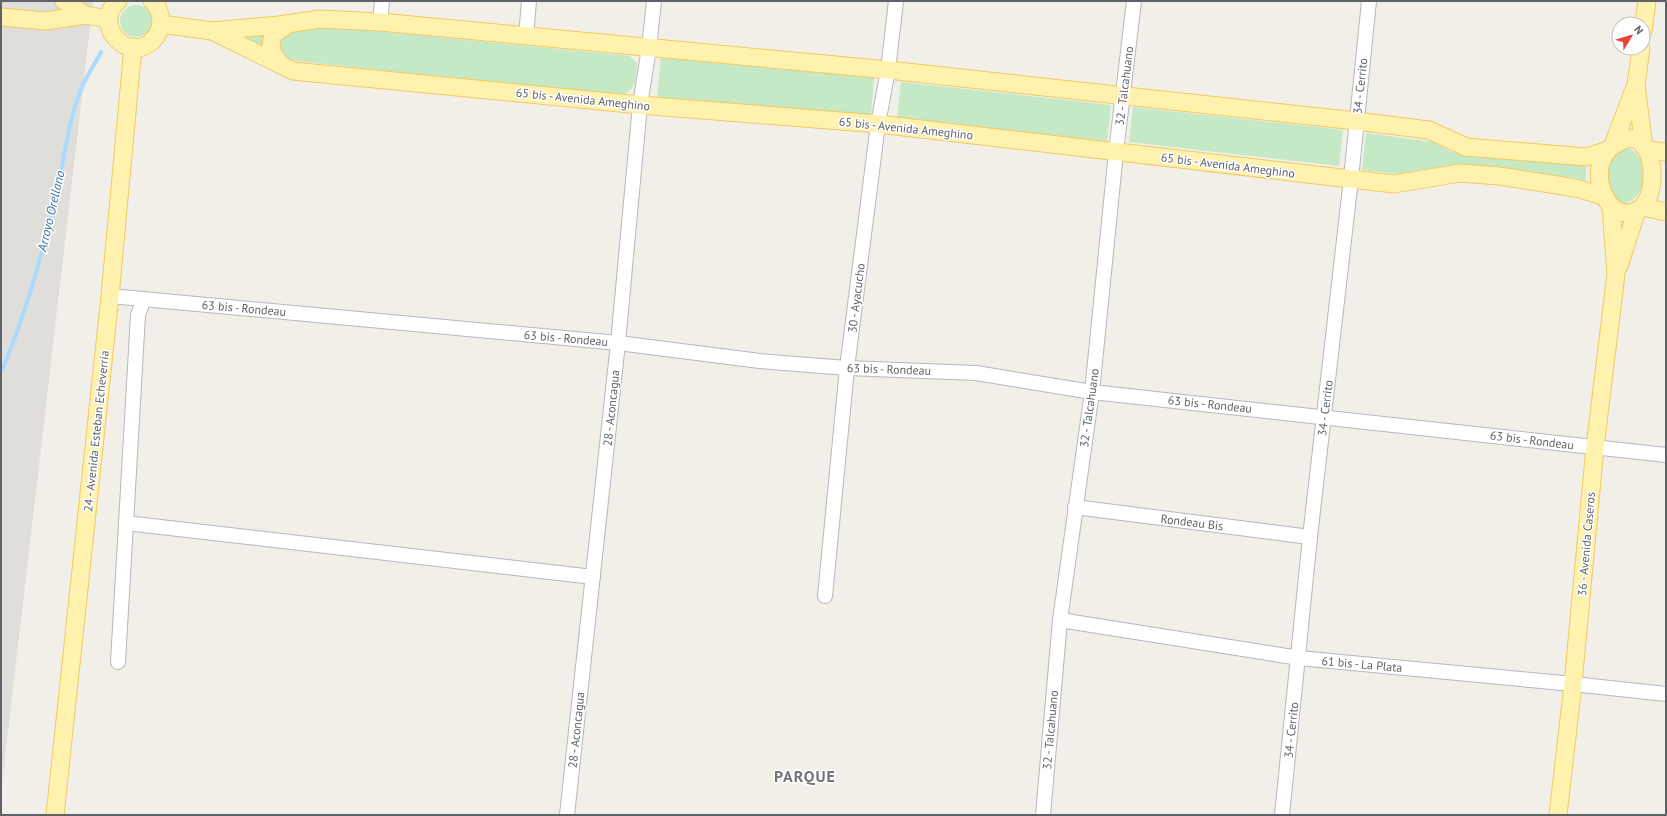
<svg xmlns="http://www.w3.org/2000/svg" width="1667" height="816" font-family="'PT Sans',sans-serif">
<rect width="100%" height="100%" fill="#f1efe8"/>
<path fill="#e0deda" d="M1,1H93L1,792Z"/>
<g fill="#c5e8c5">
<circle cx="136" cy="21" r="16"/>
<path d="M314,25L630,56L637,63C635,79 638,89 620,96L288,60L278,54L280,35Z"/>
<path d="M269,32L267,49L244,36Z"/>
<path d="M661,58L874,76L871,116L657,98Z"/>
<path d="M901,82L1111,105L1107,141L897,118Z"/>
<path d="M1133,107L1343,130L1339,166L1129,142Z"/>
<path d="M1366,133L1433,142L1451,152L1587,163L1585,181L1574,178L1533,172L1475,166L1451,165L1405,175L1362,170Z"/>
<path d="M1622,149H1631C1636,153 1640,158 1643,164C1648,180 1640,201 1623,204C1608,193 1605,180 1607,162Z"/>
</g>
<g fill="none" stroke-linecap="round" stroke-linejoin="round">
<path stroke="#aadaff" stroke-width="4" d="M1,372C27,313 43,250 58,187C65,153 69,118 82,87C87,75 95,64 101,52"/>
<g stroke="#b5b8bc" stroke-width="16">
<g id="minor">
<path d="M380,22L382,1"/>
<path d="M526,36L529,1"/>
<path d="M110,296L618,343L760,361L847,368L976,373L1092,392L1666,455"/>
<path d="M1075,507L1310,537"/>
<path d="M126,523L593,577"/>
<path d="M825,596L847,368L878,124L888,70L896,1"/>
<path d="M1060,620L1299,658L1573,684L1666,694"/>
<path d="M118,662L138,315L144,299"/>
<path d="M567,815L618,343L640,105L649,48L654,1"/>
<path d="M1043,815L1060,620L1092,392L1116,152L1134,1"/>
<path d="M1282,815L1310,537L1351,179L1369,1"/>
</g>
</g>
<g stroke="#f2c960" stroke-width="19">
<g id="major">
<path d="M64,1L85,15"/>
<path d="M118,1C91,25 129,65 153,40C158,35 160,30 161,23C161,15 158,6 152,1"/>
<path d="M1,17L46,21L85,15L109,19"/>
<path d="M161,24L212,31L279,25L320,19L380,22L888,70L1356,121L1429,130L1466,147L1586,157L1608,150"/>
<path d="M212,31L293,71L640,105L878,124L1394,184L1460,173L1499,176L1551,184L1580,189L1605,197"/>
<path d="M1643,31L1647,1"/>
<path d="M1641,48L1636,85L1644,147"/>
<path d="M283,66C274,58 266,45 275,34C278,30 285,27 289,24"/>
<path d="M1630,138C1633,139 1637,139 1639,141C1659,154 1657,215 1627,213C1604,212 1594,178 1602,160C1607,147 1618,142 1630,138Z"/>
<path d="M1613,145L1635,87"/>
<path d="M1647,150L1666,152"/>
<path d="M1643,207L1666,212"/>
<path d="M1619,266L1637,210"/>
<path d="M55,815L110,296L133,47"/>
<path d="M1558,815L1573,684L1595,447L1616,274L1611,207"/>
</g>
</g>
<use href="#minor" stroke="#fff" stroke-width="14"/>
<use href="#major" stroke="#fff2af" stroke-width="17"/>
</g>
<g text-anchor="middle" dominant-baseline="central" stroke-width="3" stroke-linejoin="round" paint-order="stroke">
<g font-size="12" fill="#5f6368" stroke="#fff">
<text transform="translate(1124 86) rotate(-83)">32 - Talcahuano</text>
<text transform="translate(1360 86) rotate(-84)">34 - Cerrito</text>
<text transform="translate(583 99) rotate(6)">65 bis - Avenida Ameghino</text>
<text transform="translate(906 128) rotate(6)">65 bis - Avenida Ameghino</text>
<text transform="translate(1228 165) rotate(7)">65 bis - Avenida Ameghino</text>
<text transform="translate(856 298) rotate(-83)">30 - Ayacucho</text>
<text transform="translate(244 308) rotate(5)">63 bis - Rondeau</text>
<text transform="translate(566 338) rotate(5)">63 bis - Rondeau</text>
<text transform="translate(889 369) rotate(2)">63 bis - Rondeau</text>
<text transform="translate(1210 404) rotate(6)">63 bis - Rondeau</text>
<text transform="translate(611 408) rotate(-84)">28 - Aconcagua</text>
<text transform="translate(1089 408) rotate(-82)">32 - Talcahuano</text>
<text transform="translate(1325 408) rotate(-83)">34 - Cerrito</text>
<text transform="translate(96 431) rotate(-84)">24 - Avenida Esteban Echeverría</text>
<text transform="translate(1532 440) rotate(7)">63 bis - Rondeau</text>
<text transform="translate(1192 522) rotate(7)">Rondeau Bis</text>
<text transform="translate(1586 544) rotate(-85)">36 - Avenida Caseros</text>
<text transform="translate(1362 664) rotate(5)">61 bis - La Plata</text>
<text transform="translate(576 730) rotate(-84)">28 - Aconcagua</text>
<text transform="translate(1050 730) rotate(-85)">32 - Talcahuano</text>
<text transform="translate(1291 730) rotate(-84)">34 - Cerrito</text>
</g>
<g font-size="13" font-style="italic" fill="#4174aa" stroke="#fff">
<text transform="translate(51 211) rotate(-77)">Arroyo Orellano</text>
</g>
<g font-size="16" font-weight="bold" letter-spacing="1" fill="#70757a" stroke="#fff">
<text x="805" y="776">PARQUE</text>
</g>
</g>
<rect width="1667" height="816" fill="none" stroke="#5f6368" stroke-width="4"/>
<g transform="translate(1631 36) rotate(52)"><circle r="19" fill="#ffffff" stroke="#bfc1c3"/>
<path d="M0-3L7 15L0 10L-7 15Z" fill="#ea4335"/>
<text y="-6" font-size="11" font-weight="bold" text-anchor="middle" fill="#5f6368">N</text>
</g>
</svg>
